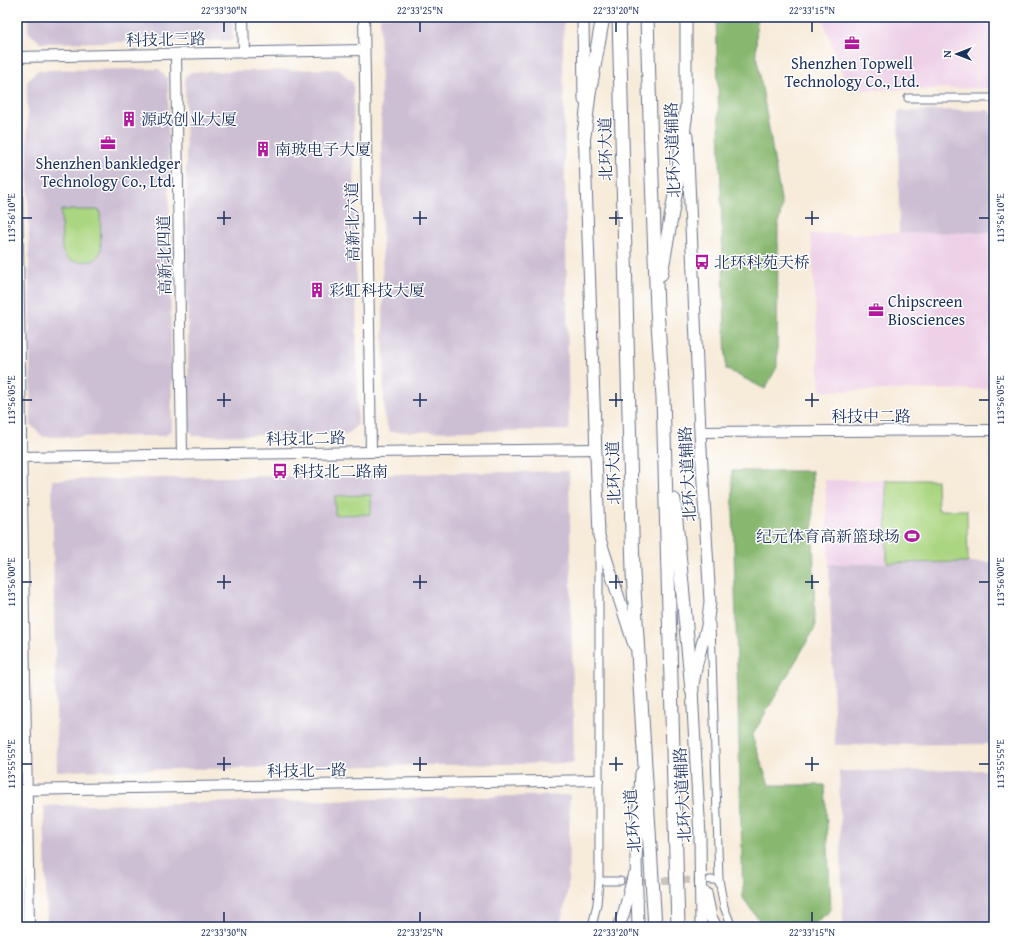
<svg xmlns="http://www.w3.org/2000/svg" width="1011" height="944" font-family="'Gentium Book Plus','Noto Serif SC',serif">
<rect width="100%" height="100%" fill="#fff"/>
<filter id="ink" filterUnits="userSpaceOnUse"><feTurbulence type="fractalNoise" baseFrequency=".025" numOctaves="2"/><feDisplacementMap in="SourceGraphic" scale="8" xChannelSelector="R" yChannelSelector="G"/><feConvolveMatrix kernelMatrix="1 2 1 2 8 2 1 2 1" color-interpolation-filters="sRGB"/></filter>
<filter id="wash" filterUnits="userSpaceOnUse"><feTurbulence type="fractalNoise" baseFrequency=".012" numOctaves="4" result="noise"/><feDisplacementMap in="SourceGraphic" scale="16" xChannelSelector="R" yChannelSelector="G"/><feGaussianBlur stdDeviation="0.9" result="paint"/><feColorMatrix in="noise" values="0 0 0 0 0 0 0 0 0 0 0 0 0 0 0 0 0 1.4 0 .05"/><feComposite in="paint" operator="in"/></filter>
<g filter="url(#wash)">
<rect width="100%" height="100%" fill="#f7ebd9"/>
<g fill="#eed0e7">
<path d="M822,17H994V81L988,88L848,90Z"/>
<path d="M994,232V386L991,389L820,391L811,234Z"/>
<path d="M825,480H886L887,563L829,564Z"/>
</g>
<g fill="#ccbed3">
<path d="M28,17H232L233,40L41,43L28,32Z"/>
<path d="M380,17H564L563,51L569,430L389,432L384,416Z"/>
<path d="M159,69L168,79L172,429L165,436L43,437L31,425L27,82L38,70Z"/>
<path d="M338,69L353,83L358,424L348,434L194,436L189,429L185,77L191,72Z"/>
<path d="M988,110L994,116V232L899,233L898,111Z"/>
<path d="M569,471L574,763L57,771L52,480Z"/>
<path d="M994,562V744L835,745L829,564Z"/>
<path d="M994,770V927H843L839,771Z"/>
<path d="M570,795L568,888L564,910L559,927H47L44,806Z"/>
</g>
<g fill="#abd681" stroke="#638270">
<path d="M61,210H100L101,250L99,255L93,261C80,261 66,265 62,249Z"/>
<path d="M886,480H937L938,510H967L968,562L887,563Z"/>
<path d="M371,495V514L335,515V496Z"/>
</g>
<g fill="#88b76f" stroke="#527366">
<path d="M716,17H757L756,52L782,206L778,227L777,367L765,389L726,369Z"/>
<path d="M732,471H812L815,628L752,736L769,785H825L831,910L810,927H764L743,898Z"/>
</g>
</g>
<g filter="url(#ink)">
<g fill="none" stroke-linecap="round" stroke-linejoin="round">
<path stroke="#cbc5c0" stroke-width="7" stroke-dasharray="7 3.5" stroke-linecap="butt" d="M620,881L710,880"/>
<g stroke="#687189" stroke-width="9">
<g id="street">
<path d="M908,98H994"/>
<path d="M711,624L719,880L724,907L732,927"/>
<path d="M710,880H719"/>
<path d="M599,881H620"/>
<path d="M592,927L597,904L599,881V545"/>
</g>
</g>
<g stroke="#687189" stroke-width="12">
<g id="secondary">
<path d="M243,17L244,53"/>
<path d="M364,17L371,451"/>
<path d="M176,54L182,455"/>
<path d="M17,57L364,50"/>
<path d="M17,186L29,927"/>
<path d="M700,432L994,430"/>
<path d="M17,457L595,449"/>
<path d="M17,790L598,780"/>
<path d="M17,797L19,927"/>
</g>
</g>
<g stroke="#687189" stroke-width="13">
<g id="primary">
<path d="M583,17L584,100"/>
<path d="M686,17V119"/>
<path d="M584,128L599,536L634,645"/>
<path d="M687,136L700,432L710,602L707,626L697,663L692,690L700,836L701,927"/>
<path d="M706,893L711,917L716,927"/>
<path d="M618,927L623,916L633,877"/>
<path d="M638,927L636,859L641,773"/>
</g>
</g>
<g stroke="#687189" stroke-width="15">
<g id="highway">
<path d="M619,17L633,573L655,927"/>
<path d="M647,17L651,152L657,309L663,397L678,927"/>
<path d="M584,136L589,94L603,17"/>
<path d="M661,274L677,184L686,111"/>
<path d="M674,500L692,690"/>
</g>
</g>
<use href="#street" stroke="#fff" stroke-width="7"/>
<use href="#secondary" stroke="#fff" stroke-width="10"/>
<use href="#primary" stroke="#fff" stroke-width="11"/>
<use href="#highway" stroke="#fff" stroke-width="13"/>
</g>
</g>
<path fill="none" stroke="#1b2f5e" stroke-width="1.5" d="M224,22V32M420,22V32M616,22V32M812,22V32M224,211V225M420,211V225M616,211V225M812,211V225M22,218H32M217,218H231M413,218H427M609,218H623M805,218H819M979,218H989M224,393V407M420,393V407M616,393V407M812,393V407M22,400H32M217,400H231M413,400H427M609,400H623M805,400H819M979,400H989M224,575V589M420,575V589M616,575V589M812,575V589M22,582H32M217,582H231M413,582H427M609,582H623M805,582H819M979,582H989M224,757V771M420,757V771M616,757V771M812,757V771M22,764H32M217,764H231M413,764H427M609,764H623M805,764H819M979,764H989M224,912V922M420,912V922M616,912V922M812,912V922"/>
<defs>
<g id="office-bare" transform="scale(1.2)"><path d="M-6-3h4V-5.5h4V-3h4V5H-6ZM-1-4.5V-3h2v-1.5ZM-6 0V1H6V0Z" fill="#b5179e" stroke="#fff" stroke-width="2.5" paint-order="stroke"/></g>
<g id="building-bare" transform="scale(1.2)"><path d="M-4-6H4V6H1V3H-1V6H-4ZM-2.5-4.3h1.7v1.8h-1.7ZM.8-4.3h1.7v1.8H.8ZM-2.5-1h1.7V.8h-1.7ZM.8-1h1.7V.8H.8Z" fill="#b5179e" stroke="#fff" stroke-width="2.5" paint-order="stroke"/></g>
<g id="bus-bare" transform="scale(1.2)"><path d="M-5-6H5V4H4V6H2V4H-2V6H-4V4H-5ZM-3.5-4V0h7V-4ZM-3.5 1.2v1.5H-2V1.2ZM2 1.2v1.5H3.5V1.2Z" fill="#b5179e" stroke="#fff" stroke-width="2.5" paint-order="stroke"/></g>
<g id="stadium-bare" transform="scale(1.2)"><path d="M0-5a6.5 5 0 1 0 0 10a6.5 5 0 1 0 0-10ZM-3.5-1.8h7v3.6h-7Z" fill="#b5179e" stroke="#fff" stroke-width="2.5" paint-order="stroke"/></g>
</defs>
<g fill-rule="evenodd">
<use href="#office-bare" x="852" y="43"/>
<use href="#building-bare" x="129" y="119"/>
<use href="#office-bare" x="108" y="143"/>
<use href="#building-bare" x="263" y="149"/>
<use href="#bus-bare" x="702" y="262"/>
<use href="#building-bare" x="317" y="290"/>
<use href="#office-bare" x="876" y="310"/>
<use href="#bus-bare" x="280" y="471"/>
<use href="#stadium-bare" x="912" y="536"/>
</g>
<g text-anchor="middle" dominant-baseline="central" stroke-width="3" stroke-linejoin="round" paint-order="stroke">
<g font-size="16" fill="#1b2f5e" stroke="#fff">
<text transform="translate(166 39) rotate(-1)">科技北三路</text>
<text transform="translate(605 149) rotate(-91)">北环大道</text>
<text transform="translate(672 150) rotate(-92)">北环大道辅路</text>
<text transform="translate(352 222) rotate(-91)">高新北六道</text>
<text transform="translate(164 255) rotate(-91)">高新北四道</text>
<text x="871" y="416">科技中二路</text>
<text transform="translate(306 438) rotate(-1)">科技北二路</text>
<text transform="translate(613 473) rotate(-92)">北环大道</text>
<text transform="translate(687 474) rotate(-93)">北环大道辅路</text>
<text transform="translate(307 770) rotate(-1)">科技北一路</text>
<text transform="translate(682 795) rotate(-93)">北环大道辅路</text>
<text transform="translate(632 821) rotate(-94)">北环大道</text>
</g>
<g font-size="16" fill="#1b2f5e" stroke="#fff" text-anchor="start">
<text x="852" y="63" text-anchor="middle">Shenzhen Topwell<tspan x="852" dy="18">Technology Co., Ltd.</tspan></text>
<text x="141" y="119">源政创业大厦</text>
<text x="275" y="149">南玻电子大厦</text>
<text x="108" y="163" text-anchor="middle">Shenzhen bankledger<tspan x="108" dy="18">Technology Co., Ltd.</tspan></text>
<text x="714" y="262">北环科苑天桥</text>
<text x="329" y="290">彩虹科技大厦</text>
<text x="888" y="301">Chipscreen<tspan x="888" dy="18">Biosciences</tspan></text>
<text x="292" y="471">科技北二路南</text>
<text x="900" y="536" text-anchor="end">纪元体育高新篮球场</text>
</g>
</g>
<rect width="1011" height="944" fill="none" stroke="#fff" stroke-width="44"/>
<g transform="translate(957 54) rotate(270)" stroke="#ffffff" stroke-width="3" paint-order="stroke">
<path d="M0-3L7 15L0 10L-7 15Z" fill="#1b2f5e"/>
<text y="-6" font-size="11" font-weight="bold" text-anchor="middle" fill="#1b2f5e">N</text>
</g>
<rect x="22" y="22" width="967" height="900" fill="none" stroke="#1b2f5e" stroke-width="1.5"/>
<g font-size="10" text-anchor="middle" fill="#1b2f5e">
<text x="224" y="14">22°33'30"N</text>
<text x="420" y="14">22°33'25"N</text>
<text x="616" y="14">22°33'20"N</text>
<text x="812" y="14">22°33'15"N</text>
<text transform="translate(1000 218) rotate(-90)" y="4">113°56'10"E</text>
<text transform="translate(11 218) rotate(-90)" y="4">113°56'10"E</text>
<text transform="translate(1000 400) rotate(-90)" y="4">113°56'05"E</text>
<text transform="translate(11 400) rotate(-90)" y="4">113°56'05"E</text>
<text transform="translate(1000 582) rotate(-90)" y="4">113°56'00"E</text>
<text transform="translate(11 582) rotate(-90)" y="4">113°56'00"E</text>
<text transform="translate(1000 764) rotate(-90)" y="4">113°55'55"E</text>
<text transform="translate(11 764) rotate(-90)" y="4">113°55'55"E</text>
<text x="224" y="936">22°33'30"N</text>
<text x="420" y="936">22°33'25"N</text>
<text x="616" y="936">22°33'20"N</text>
<text x="812" y="936">22°33'15"N</text>
</g>
</svg>
